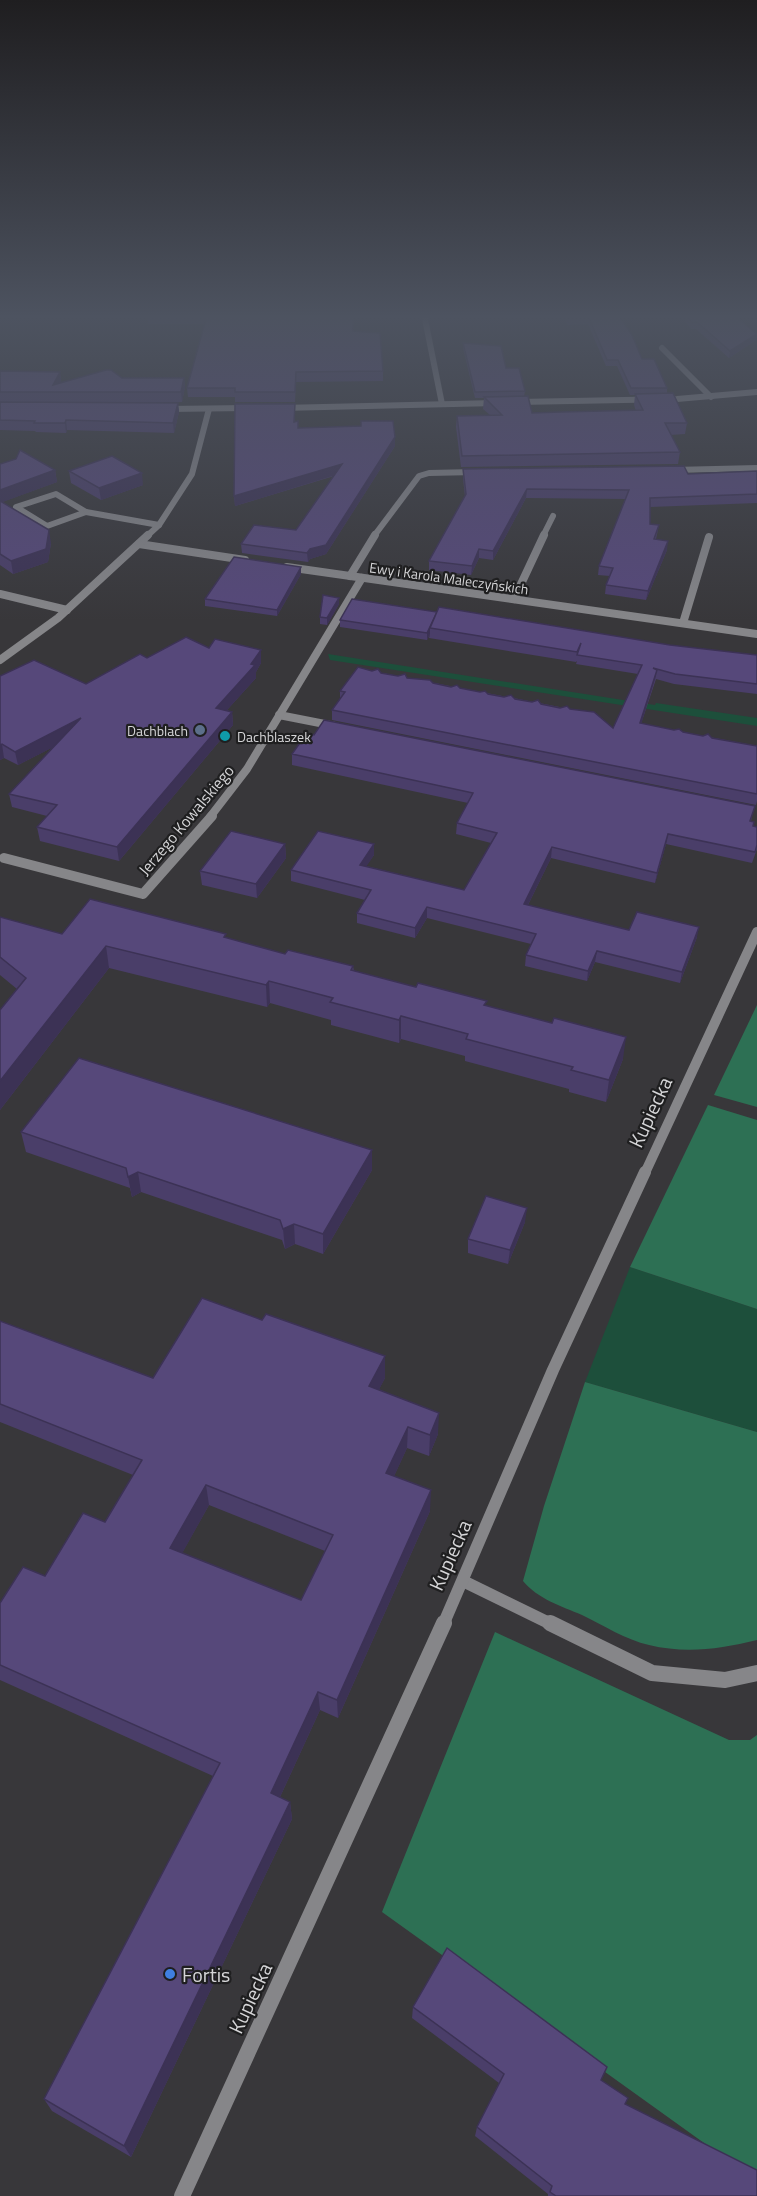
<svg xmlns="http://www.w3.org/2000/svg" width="757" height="2196" font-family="'Titillium Web',sans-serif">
<rect width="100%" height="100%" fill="#38373a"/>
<g fill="#1d4f3b">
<path d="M328,654L655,705L656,703L757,718V726L330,660Z"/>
<path d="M630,1267L757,1309V1432L585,1382Z"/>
</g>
<g fill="#2d7054">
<path d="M757,1005V1107L714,1095Z"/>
<path d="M708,1105L757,1120V1309L630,1267Z"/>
<path d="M585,1382L757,1432V1640C720,1649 686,1654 649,1645C626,1640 603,1625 582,1615C561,1606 538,1599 523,1581L544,1506Z"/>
<path d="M495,1632L729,1740H750L757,1735V2181L382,1912Z"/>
</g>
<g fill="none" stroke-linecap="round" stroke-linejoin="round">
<g stroke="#868689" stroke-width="6">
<path d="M424,314L442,404"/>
<path d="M662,348L711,397"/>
<path d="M518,402L677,399L757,392"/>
<path d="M281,408L496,403"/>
<path d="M167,409L247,408"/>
<path d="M673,470L757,468"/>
<path d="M56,494L86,512L47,526L16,507Z"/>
<path d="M86,512L159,525"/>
<path d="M147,536L159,525L192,474L209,409"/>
<path d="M374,536L419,476L429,473L475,472"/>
<path d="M543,536L553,516"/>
</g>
<g stroke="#868689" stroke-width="8">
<path d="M139,544L245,560"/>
<path d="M287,567L757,634"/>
<path d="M350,576L375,535"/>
<path d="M0,594L67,610"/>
<path d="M514,599L544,535"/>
<path d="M683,623L709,537"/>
<path d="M0,660L58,618L148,535"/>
<path d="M279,715L335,726"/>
<path d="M210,817L247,769L362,578"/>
</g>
<g stroke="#868689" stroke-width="10">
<path d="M4,858L143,894L212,816"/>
<path d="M645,1173L757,932"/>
</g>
<g stroke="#868689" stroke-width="12">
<path d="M463,1581L553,1625"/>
<path d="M443,1625L553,1370L645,1172"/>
</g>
<g stroke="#868689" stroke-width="16">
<path d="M550,1623L652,1673L725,1680L757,1673"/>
<path d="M182,2196L444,1623"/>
</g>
</g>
<g fill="#4a3e69" fill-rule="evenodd">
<path d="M0,314H354L353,331L383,371V381L296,382L295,402H235V397H188L187,388L205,324H148L147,316L0,318Z"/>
<path d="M561,314H618L642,359L667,388V393L687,423L685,434L670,435L680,452L678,464L461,467L456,427L457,416L490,415L483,409L484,398H475L463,348V343L506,368L525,391L524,397L532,413L636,411L634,405L635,395H630L617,366H606L588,324L568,325Z"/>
<path d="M680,314H733L757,334L756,340L729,358L696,329H691Z"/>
<path d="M0,371L60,372L61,381L60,382L122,378H184L185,387L182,402H10L178,403L179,412L174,433L67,430L66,433L36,432L35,431L0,430Z"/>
<path d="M295,412V421L298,428L395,437V446L326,554L310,559L308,562L242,553L241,544L296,530L334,476L235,506L234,496Z"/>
<path d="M0,464L55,470L57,482L2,502L51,543L48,562L13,574L0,565Z"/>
<path d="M463,469L688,474L757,471V503L650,507V524L659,525L656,539L667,550L646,600L605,594L606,585L610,576L598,575L599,566L626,499L526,498L493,560L479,558L471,575L429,570V561L465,497L463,478Z"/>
<path d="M69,471L143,485L101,500L71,483Z"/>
<path d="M301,574L277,616L205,606V599Z"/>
<path d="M339,598V604L327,625L320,624V617Z"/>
<path d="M340,620L670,645L757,655V694L674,684L656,679L641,724L757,746V801L756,805L332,720V710L340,699V691L372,671L570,709L613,728L638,674L576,664L577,661L576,662L429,638L430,634L427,640L340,627Z"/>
<path d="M209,648L261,650V663L256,672V678L227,710L232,712L233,725L119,861L40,841L37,827L47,816L12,807L9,794L53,747L18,765L4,758L0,760V676L86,684L147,658Z"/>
<path d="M292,754L752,816L751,821L754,826L757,827V849L752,863L666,844L655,883L551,858L528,905L629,930L697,937L680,983L595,962L587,981L525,966L526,955L531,944L427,918L415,938L357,923V913L365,900L291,881V870L374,844V855L366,866L464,890L491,843L456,834L457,823L468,803L292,765Z"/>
<path d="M285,844L286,858L257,898L202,885L200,871Z"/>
<path d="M0,917L62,934L227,938L285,954L353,966L354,971L486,1006L623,1059L606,1102L569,1092V1089L465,1061V1056L401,1039L399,1043L331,1025V1020L270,1003L267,1007L109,968L0,1110V1010L17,989L0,975Z"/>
<path d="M21,1132L372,1150V1170L323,1254L295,1244L285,1249L282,1240L141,1192L132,1197L130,1188L26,1152Z"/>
<path d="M525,1222L508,1264L468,1253V1239Z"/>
<path d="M0,1321L153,1378H385L379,1389L438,1434L429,1456L407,1448L394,1476L430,1511L338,1718L320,1710L280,1797L290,1802L292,1819L131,2157L52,2111L44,2099L213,1776L0,1680V1603L45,1576L105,1522L133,1475L0,1422ZM209,1505L325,1551L301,1600L182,1553Z"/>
<path d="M413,2007L601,2080L625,2104L757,2196H548V2194L475,2136L477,2127L499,2083L412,2018Z"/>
</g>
<g fill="#3c3255">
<path d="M757,334L756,340L729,358L730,351Z"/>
<path d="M60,372L61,381L55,392L53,385Z"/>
<path d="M184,378L185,387L182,402L181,392Z"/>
<path d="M178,403L179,412L174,433L173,423Z"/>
<path d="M66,420L67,430L66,433L65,423Z"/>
<path d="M395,437V446L326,554L310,559L308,562L307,553L310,549Z"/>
<path d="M342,464V473L235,506L234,496Z"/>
<path d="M55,470L57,482L0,503V490Z"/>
<path d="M142,473L143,485L101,500L99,488Z"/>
<path d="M527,489L526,498L493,560V551Z"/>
<path d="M49,530L51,543L48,562L13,574L11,561Z"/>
<path d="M668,541L667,550L646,600L648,591Z"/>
<path d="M479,549V558L471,575L472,566Z"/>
<path d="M301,567V574L277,616V610Z"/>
<path d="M339,598V604L327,625V618Z"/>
<path d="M438,612L430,628V634L427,640V633Z"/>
<path d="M261,650V663L256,672V678L217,721L216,708L251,664Z"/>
<path d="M657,670L655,679L638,734L640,723Z"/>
<path d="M232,712L233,725L119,861L117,847Z"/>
<path d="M81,718L83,732L18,765L15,752Z"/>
<path d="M2,744L4,758L0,760V745Z"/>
<path d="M668,834L666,844L655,883L657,873Z"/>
<path d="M285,844L286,858L257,898L256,884Z"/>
<path d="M374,844V855L360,876V865Z"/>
<path d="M552,847L551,858L523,915L524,904Z"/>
<path d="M427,907V918L415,938V928Z"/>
<path d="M699,927L697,937L680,983L682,972Z"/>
<path d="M106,946L109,968L0,1110V1081Z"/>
<path d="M597,951L595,962L587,981L588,971Z"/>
<path d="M269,981L270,1003L267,1007L266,985Z"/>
<path d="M401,1016V1039L399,1043V1020Z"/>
<path d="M626,1037L623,1059L606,1102L609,1080Z"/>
<path d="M372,1150V1170L323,1254V1234Z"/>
<path d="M138,1172L141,1192L132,1197L128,1177Z"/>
<path d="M527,1208L525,1222L508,1264L510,1250Z"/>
<path d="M294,1224L295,1244L285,1249L283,1229Z"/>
<path d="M385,1356V1378L370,1407L369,1386Z"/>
<path d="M439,1413L438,1434L429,1456L430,1435Z"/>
<path d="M408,1427L407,1448L386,1494V1473Z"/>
<path d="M206,1485L209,1505L174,1568L170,1548Z"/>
<path d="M431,1490L430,1511L338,1718L337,1700Z"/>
<path d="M318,1692L320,1710L274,1810L271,1793Z"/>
<path d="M290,1802L292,1819L131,2157L124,2146Z"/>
</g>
<g fill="#56487a" stroke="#3c3255" stroke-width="1.5" fill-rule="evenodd">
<path d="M147,314H353V331L380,333L383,371L296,372L295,392H235V388H187L207,315L147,316Z"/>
<path d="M566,314H618L632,335L642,359H654L667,388H631L618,360H607L589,318L569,319Z"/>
<path d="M686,314H733L757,334L730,351L697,322L692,323Z"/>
<path d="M463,343L501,346L506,368H519L525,391L475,392Z"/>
<path d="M106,370H111L122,378H184L181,392H0V371L60,372L53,385Z"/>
<path d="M673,393L687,423H665L680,452L462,456L457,416L502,415L484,397L528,396L532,413L561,412L643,410L635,394Z"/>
<path d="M0,402L178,403L173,423L66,420L65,423H34L35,421L0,420Z"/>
<path d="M235,404H295L294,422L298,421V428L361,426V421H393L395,437L326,545L310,549L307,553L241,544L254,525L296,530L342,464L234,496Z"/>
<path d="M20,450L55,470L0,490V464L16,459Z"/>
<path d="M112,456L142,473L99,488L69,471Z"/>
<path d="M684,466L688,474L757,471V494L650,498V524L659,525L654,539L668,541L648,591L606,585L613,568L599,566L629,490L527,489L493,551L479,549L472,566L429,561L466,494L463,469Z"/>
<path d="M0,501L49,530L46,549L11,561L0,554Z"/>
<path d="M234,557L301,567L277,610L205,599Z"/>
<path d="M323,595L339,598L327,618L320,617Z"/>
<path d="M352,599L437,612L427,633L340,620Z"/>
<path d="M439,607L670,645L757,655V684L675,674L653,668L657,670L640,723L674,730L679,729L683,732L703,736L708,734L712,738L757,746V794L332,710L345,692L340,691L358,667L372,671L378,669L381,673L398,676L405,674L407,678L430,680L433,683L451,687L457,685L460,688L480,692L485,691L488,694L504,697L511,695L515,699L532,702L538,700L541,704L560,708L567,706L570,709L594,712L613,728L642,665L577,655L581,643L577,652L430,628Z"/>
<path d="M186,637L209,648L215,639L261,650L251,664L255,665L216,708L232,712L117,847L37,827L57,805L9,794L81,718L15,752L2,744L0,745V676L34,660L86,684L140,654L147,658Z"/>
<path d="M324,720L755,806L750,821L754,822L753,826L757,827V845L755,852L668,834L657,873L552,847L524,904L629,930L637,912L699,927L682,972L597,951L588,971L526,955L536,934L427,907L415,928L357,913L371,890L291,870L318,831L374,844L360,865L464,890L497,833L457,823L473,793L292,754L307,733L314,735Z"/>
<path d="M231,831L285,844L256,884L200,871Z"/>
<path d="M90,899L226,934L224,937L285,954L288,950L353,966L351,970L416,987L418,983L487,1001L484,1005L552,1023L554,1018L626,1037L609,1080L571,1070L573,1067L466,1039L468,1034L401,1016L399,1020L330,1002L333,998L269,981L266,985L106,946L0,1081V1010L26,978L0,957V917L62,934Z"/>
<path d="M79,1058L372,1150L323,1234L294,1224L283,1229L280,1220L138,1172L128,1177L126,1168L21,1132Z"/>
<path d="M486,1196L527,1208L510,1250L468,1239Z"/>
<path d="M202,1298L262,1320L266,1314L385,1356L369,1386L439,1413L430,1435L408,1427L386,1473L431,1490L337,1700L318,1692L271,1793L290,1802L124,2146L44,2099L220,1763L0,1665V1603L23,1567L45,1576L83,1513L105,1522L142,1460L0,1404V1321L153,1378ZM206,1485L333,1535L301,1600L170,1548Z"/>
<path d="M447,1948L607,2067L601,2080L628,2098L625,2104L757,2170V2196H556L550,2192L552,2186L477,2127L504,2074L413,2007Z"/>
</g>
<linearGradient id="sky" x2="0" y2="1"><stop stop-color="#1f1e20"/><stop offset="0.51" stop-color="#4d5360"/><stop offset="1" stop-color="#4d5360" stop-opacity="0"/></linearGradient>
<rect width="757" height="621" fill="url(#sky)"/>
<circle fill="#5c6f8a" stroke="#1f1f20" stroke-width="2" cx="200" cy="730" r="6"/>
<circle fill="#0f9aa8" stroke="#1f1f20" stroke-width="2" cx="225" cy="736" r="6"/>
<circle fill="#3f7fe0" stroke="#1f1f20" stroke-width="2" cx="170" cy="1974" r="6"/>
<g text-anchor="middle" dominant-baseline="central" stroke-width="4.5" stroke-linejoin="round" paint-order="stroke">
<g font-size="14" fill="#d5d5d7" stroke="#1f1f20">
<text transform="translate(449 578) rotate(8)">Ewy i Karola Maleczyńskich</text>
</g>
<g font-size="14" fill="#d5d5d7" stroke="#1f1f20" text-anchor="end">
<text x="188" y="730">Dachblach</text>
<text x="237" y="736" text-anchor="start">Dachblaszek</text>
</g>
<g font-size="16" fill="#d5d5d7" stroke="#1f1f20">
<text transform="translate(186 820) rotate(-50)">Jerzego Kowalskiego</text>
</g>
<g font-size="20" fill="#d5d5d7" stroke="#1f1f20">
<text transform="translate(650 1112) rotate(-65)">Kupiecka</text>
<text transform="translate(450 1555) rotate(-66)">Kupiecka</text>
<text transform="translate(250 1998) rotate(-65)">Kupiecka</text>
</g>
<g font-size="20" fill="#d5d5d7" stroke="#1f1f20" text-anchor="start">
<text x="182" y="1974">Fortis</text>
</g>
</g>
</svg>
